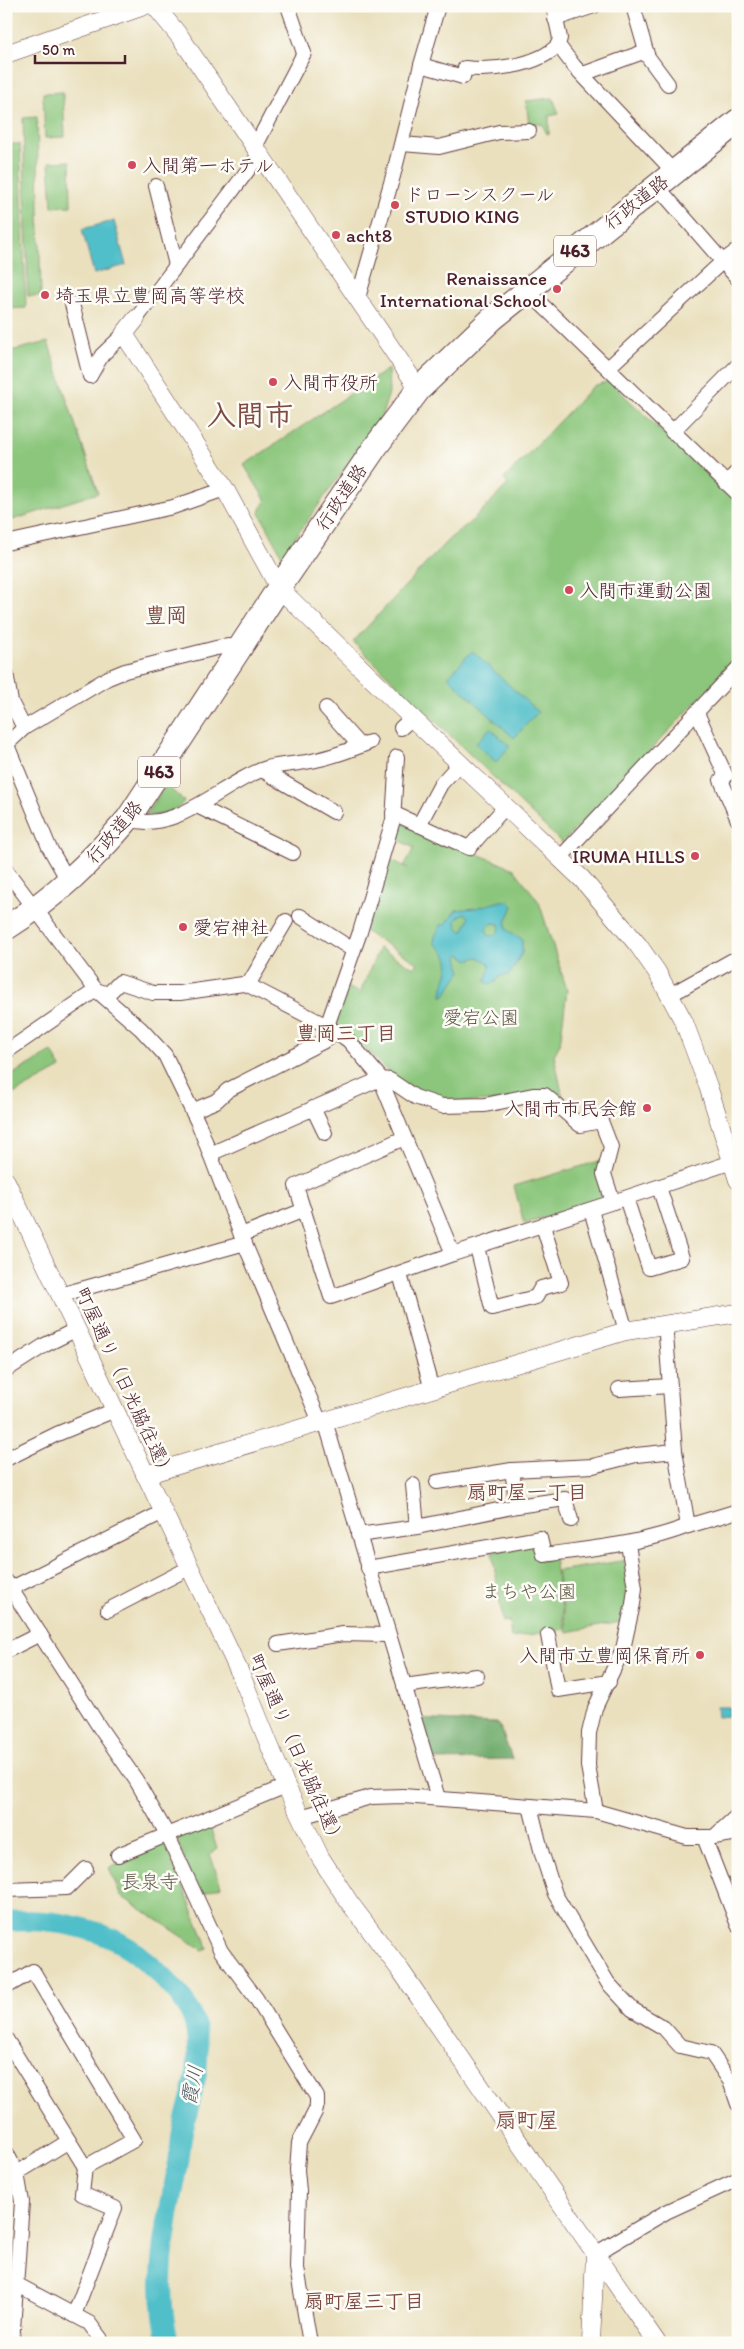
<svg xmlns="http://www.w3.org/2000/svg" width="744" height="2349" font-family="Itim,'Klee One',sans-serif">
<rect width="100%" height="100%" fill="#fdfcf7"/>
<filter id="ink" filterUnits="userSpaceOnUse"><feTurbulence type="fractalNoise" baseFrequency=".02" numOctaves="2"/><feDisplacementMap in="SourceGraphic" scale="10" xChannelSelector="R" yChannelSelector="G"/><feConvolveMatrix kernelMatrix="1 2 1 2 8 2 1 2 1" color-interpolation-filters="sRGB"/></filter>
<filter id="wash" filterUnits="userSpaceOnUse"><feTurbulence type="fractalNoise" baseFrequency=".0096" numOctaves="4" result="noise"/><feDisplacementMap in="SourceGraphic" scale="20" xChannelSelector="R" yChannelSelector="G"/><feGaussianBlur stdDeviation="1.12" result="paint"/><feColorMatrix in="noise" values="0 0 0 0 0 0 0 0 0 0 0 0 0 0 0 0 0 1.4 0 .05"/><feComposite in="paint" operator="in"/></filter>
<g filter="url(#wash)">
<rect width="100%" height="100%" fill="#eae0be"/>
<g fill="#8bc67c" stroke="#6a7254">
<path d="M63,92L65,137L45,138L43,93Z"/>
<path d="M553,98L559,114L549,116V135L547,134L542,124L529,125L526,101Z"/>
<path d="M37,117L41,296H28L23,118Z"/>
<path d="M6,144H20L26,308L6,309Z"/>
<path d="M70,161L71,206L52,207L49,162Z"/>
<path d="M48,342L98,493L6,522V352Z"/>
<path d="M388,369L389,393L381,418L282,556L260,513L261,507L266,501L244,465Z"/>
<path d="M609,381L738,504V658L562,843L353,642L449,539L473,520L508,484L504,479L593,386Z"/>
<path d="M166,785L184,801C175,815 161,815 145,815Z"/>
<path d="M397,821L514,869L539,902L567,990L560,1044L554,1055L563,1098C524,1096 439,1112 409,1090C393,1079 379,1062 365,1049C356,1040 344,1034 334,1027L344,986L360,993L379,948L414,968L418,963L364,931L387,858L408,868L404,866L414,848L393,837Z"/>
<path d="M52,1052L61,1068L6,1098V1078Z"/>
<path d="M603,1160L601,1170L602,1200L524,1223L514,1186Z"/>
<path d="M533,1544L537,1547L540,1561L554,1558L565,1629L511,1638L509,1621L503,1622L492,1552Z"/>
<path d="M628,1560L632,1586L626,1621L567,1632L557,1571Z"/>
<path d="M209,1823L217,1849L210,1854L221,1886L198,1896L176,1838Z"/>
<path d="M165,1843L208,1948L203,1950L121,1896L109,1868Z"/>
</g>
<path fill="#70ab6c" stroke="#5d654c" d="M418,1719L497,1723L501,1729L512,1759L432,1760Z"/>
<g fill="#51bfc9" stroke="#4e6f7a" fill-rule="evenodd">
<path d="M114,221L126,265L94,274L82,229Z"/>
<path d="M472,651L538,712L514,738L448,677Z"/>
<path d="M490,728L510,746L496,762L476,744Z"/>
<path d="M501,901H508L513,906L506,923L507,930L522,939V953L509,975L500,976L496,982L489,984L485,981L490,967L489,963L478,957L469,960L460,954L458,956L461,971L444,996H442C443,972 460,963 434,943L435,936L441,925L446,924L456,910L476,908ZM465,913L469,918L463,932L457,927L456,922L459,916ZM492,923L499,924L500,929L496,935L489,936L486,929Z"/>
<path d="M716,1707H729V1716L717,1717Z"/>
</g>
<g fill="none" stroke-linecap="round" stroke-linejoin="round">
<path stroke="#51bfc9" stroke-width="21" d="M6,1922C50,1917 108,1928 142,1958C160,1973 190,2001 195,2026C203,2065 192,2092 183,2129C180,2143 180,2157 177,2171C166,2227 153,2286 169,2343"/>
</g>
</g>
<g filter="url(#ink)">
<g fill="none" stroke-linecap="round" stroke-linejoin="round">
<g stroke="#623c41" stroke-width="16">
<g id="minor">
<path d="M553,6L560,38L558,45L574,66L674,172"/>
<path d="M555,19L594,6"/>
<path d="M646,51L648,57L668,84"/>
<path d="M421,65L463,77L465,68C493,71 538,66 558,45"/>
<path d="M583,74L646,51L633,6"/>
<path d="M402,144L439,147L499,132L529,131"/>
<path d="M255,147L304,53L288,6"/>
<path d="M656,185L738,279"/>
<path d="M156,186L176,265"/>
<path d="M528,289L537,300L738,494"/>
<path d="M358,298L393,176L421,65L438,6"/>
<path d="M72,304L90,376"/>
<path d="M136,319L260,154"/>
<path d="M608,368L723,261L738,250"/>
<path d="M90,376L102,355L124,334"/>
<path d="M672,432L738,365"/>
<path d="M726,483L738,471"/>
<path d="M6,543L173,507L225,489"/>
<path d="M6,673L11,702L24,728"/>
<path d="M326,708L360,746"/>
<path d="M697,713L726,776L721,780L738,820"/>
<path d="M401,728L412,718"/>
<path d="M6,745L24,728L108,678L125,671L216,648L229,646L239,650"/>
<path d="M7,745L49,847L69,882"/>
<path d="M262,770L334,812"/>
<path d="M199,807L293,853"/>
<path d="M393,813L469,848L506,806"/>
<path d="M128,819C177,835 224,781 267,768C283,764 300,764 316,760C335,756 353,749 370,742"/>
<path d="M419,825L441,784L460,763"/>
<path d="M560,858L738,668"/>
<path d="M6,870L96,990L141,1029L165,1055L199,1125L241,1235L320,1422"/>
<path d="M300,916L353,950"/>
<path d="M248,985L286,921"/>
<path d="M96,990L108,994L120,982L153,993H180L243,984L248,985L327,1026L348,1040L379,1076L453,1254L331,1297L296,1186L404,1138"/>
<path d="M670,995L731,961L738,960"/>
<path d="M327,1026L360,932L393,820L397,757"/>
<path d="M6,1052L96,990"/>
<path d="M313,1108L325,1133"/>
<path d="M192,1111L216,1101L228,1090L328,1039L334,1031"/>
<path d="M210,1154L380,1079L390,1080L415,1097L442,1106L485,1105L533,1095H545L580,1125L601,1121L611,1147L604,1174L613,1202L732,1162"/>
<path d="M626,1198L649,1268L682,1258L659,1187"/>
<path d="M591,1210L626,1331"/>
<path d="M241,1235L304,1210"/>
<path d="M477,1247L492,1308L536,1297L541,1288L561,1283L543,1226"/>
<path d="M453,1254L613,1202"/>
<path d="M400,1274L432,1390"/>
<path d="M60,1295L245,1243"/>
<path d="M6,1370L45,1345L77,1329"/>
<path d="M619,1389L670,1386"/>
<path d="M325,1421L438,1798"/>
<path d="M6,1459L57,1434L115,1410"/>
<path d="M512,1470L517,1506"/>
<path d="M437,1482L512,1470L593,1466L636,1455L675,1451"/>
<path d="M413,1485L417,1527"/>
<path d="M688,1526L738,1511"/>
<path d="M358,1535L417,1527L517,1506L565,1499L571,1520"/>
<path d="M368,1568L540,1538L544,1555C593,1548 642,1544 688,1526L675,1451L666,1335L668,1323"/>
<path d="M6,1581L100,1728L136,1780L167,1834L221,1951L256,1998L317,2097V2105L315,2112L299,2143L297,2170L299,2191L297,2268L310,2343"/>
<path d="M6,1591L163,1512"/>
<path d="M108,1610L189,1568"/>
<path d="M548,1635L558,1690L609,1682"/>
<path d="M278,1644L343,1634L388,1635"/>
<path d="M6,1651L40,1634"/>
<path d="M404,1686L477,1676"/>
<path d="M530,1806L542,1854L555,1894L608,1983L632,2009L664,2028L680,2046L711,2053L730,2081L738,2104"/>
<path d="M596,1811L588,1766L589,1733L595,1708L623,1649L633,1604L635,1588L628,1544"/>
<path d="M300,1817L371,1797L403,1796L596,1811L687,1837H714L738,1833"/>
<path d="M704,1837L738,1925"/>
<path d="M714,1837L738,1815"/>
<path d="M118,1855L286,1786"/>
<path d="M6,1890L67,1888L86,1869"/>
<path d="M6,1987L33,1971L134,2140L85,2167L6,2039"/>
<path d="M6,2152L17,2173L22,2202L12,2343"/>
<path d="M17,2173L69,2141"/>
<path d="M595,2254L666,2212L738,2179"/>
<path d="M6,2288L16,2284L89,2323L104,2343"/>
<path d="M74,2315L115,2208L82,2194L85,2167"/>
</g>
</g>
<g stroke="#623c41" stroke-width="19">
<g id="tertiary">
<path d="M155,6L181,38L419,389"/>
<path d="M6,54L144,6"/>
<path d="M136,319L124,334L225,489L279,588L412,718L582,879L638,945L657,972L684,1022L708,1086L738,1180"/>
<path d="M6,1181L241,1675L286,1786L320,1857L349,1902L401,1971L657,2343"/>
<path d="M145,1475L626,1331L738,1313"/>
<path d="M591,2343L595,2254"/>
</g>
</g>
<g stroke="#623c41" stroke-width="26">
<path id="trunk" d="M6,928C54,898 91,862 128,819L279,588L376,446L419,389L492,319L738,121"/>
</g>
<use href="#minor" stroke="#fff" stroke-width="14"/>
<use href="#tertiary" stroke="#fff" stroke-width="18"/>
<use href="#trunk" stroke="#fff" stroke-width="24"/>
</g>
</g>
<g fill="#d1495b" stroke="#fdfcf7" stroke-width="2">
<circle cx="132" cy="165" r="5"/>
<circle cx="395" cy="205" r="5"/>
<circle cx="336" cy="235" r="5"/>
<circle cx="557" cy="289" r="5"/>
<circle cx="45" cy="295" r="5"/>
<circle cx="273" cy="382" r="5"/>
<circle cx="569" cy="590" r="5"/>
<circle cx="695" cy="856" r="5"/>
<circle cx="183" cy="927" r="5"/>
<circle cx="647" cy="1108" r="5"/>
<circle cx="700" cy="1655" r="5"/>
</g>
<g text-anchor="middle" dominant-baseline="central" stroke-width="5" stroke-linejoin="round" paint-order="stroke">
<g fill="#fdfcf7" stroke="#806168" stroke-width="1">
<rect x="554" y="235.5" width="42" height="31" rx="4"/>
<rect x="138" y="756.5" width="42" height="31" rx="4"/>
</g>
<g font-size="18" font-weight="bold" fill="#4a1f2b">
<text x="575" y="251">463</text>
<text x="159" y="772">463</text>
</g>
<g font-size="19" fill="#4a1f2b" stroke="#fdfcf7" text-anchor="start">
<text x="142" y="165">入間第一ホテル</text>
<text x="405" y="194">ドローンスクール<tspan x="405" dy="22">STUDIO KING</tspan></text>
<text x="346" y="235">acht8</text>
<text x="547" y="278" text-anchor="end">Renaissance<tspan x="547" dy="22">International School</tspan></text>
<text x="55" y="295">埼玉県立豊岡高等学校</text>
<text x="283" y="382">入間市役所</text>
<text x="579" y="590">入間市運動公園</text>
<text x="685" y="856" text-anchor="end">IRUMA HILLS</text>
<text x="193" y="927">愛宕神社</text>
<text x="637" y="1108" text-anchor="end">入間市市民会館</text>
<text x="690" y="1655" text-anchor="end">入間市立豊岡保育所</text>
</g>
<g font-size="19" fill="#4a1f2b" stroke="#fdfcf7">
<text transform="translate(636 202) rotate(-38)">行政道路</text>
<text transform="translate(341 497) rotate(-56)">行政道路</text>
<text transform="translate(114 832) rotate(-50)">行政道路</text>
<text transform="translate(125 1383) rotate(65)">町屋通り（日光脇往還）</text>
<text transform="translate(297 1750) rotate(66)">町屋通り（日光脇往還）</text>
</g>
<g font-size="19" fill="#615947" stroke="#fdfcf7">
<text x="481" y="1017">愛宕公園</text>
<text x="529" y="1591">まちや公園</text>
<text x="150" y="1881">長泉寺</text>
</g>
<g font-size="20" font-weight="bold" fill="#7e4b43" stroke="#fdfcf7">
<text x="346" y="1033">豊岡三丁目</text>
<text x="527" y="1492">扇町屋一丁目</text>
<text x="364" y="2301">扇町屋三丁目</text>
</g>
<g font-size="20" font-style="italic" fill="#4c5762" stroke="#fdfcf7">
<text transform="translate(192 2085) rotate(-79)">霞川</text>
</g>
<g font-size="21" font-weight="bold" fill="#7e4b43" stroke="#fdfcf7">
<text x="166" y="614">豊岡</text>
<text x="527" y="2119">扇町屋</text>
</g>
<g font-size="29" font-weight="bold" fill="#7e4b43" stroke="#fdfcf7">
<text x="250" y="414">入間市</text>
</g>
</g>
<rect width="744" height="2349" fill="none" stroke="#fdfcf7" stroke-width="25"/>
<path d="M35 55v8h90v-8" fill="none" stroke="#4a1f2b" stroke-width="2.5"/>
<text x="42" y="55" font-size="15" fill="#4a1f2b" stroke="#fdfcf7" stroke-width="4" paint-order="stroke">50 m</text>
</svg>
